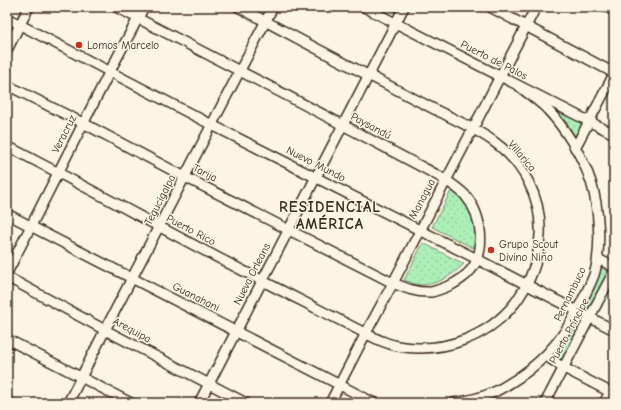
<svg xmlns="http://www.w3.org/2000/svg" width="621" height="410" font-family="'Comic Neue',sans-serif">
<defs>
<pattern id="grass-dots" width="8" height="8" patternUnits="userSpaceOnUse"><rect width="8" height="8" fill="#adefb8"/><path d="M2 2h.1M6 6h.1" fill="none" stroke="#96cd9e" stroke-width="1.8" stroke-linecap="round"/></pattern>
</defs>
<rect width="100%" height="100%" fill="#fcf5e5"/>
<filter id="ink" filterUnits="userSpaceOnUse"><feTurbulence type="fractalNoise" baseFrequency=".025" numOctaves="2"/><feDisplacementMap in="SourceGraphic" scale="8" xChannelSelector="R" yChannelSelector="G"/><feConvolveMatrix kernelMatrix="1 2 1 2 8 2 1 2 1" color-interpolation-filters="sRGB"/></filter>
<g filter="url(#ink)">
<g fill="url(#grass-dots)" stroke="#748c6b">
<path d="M548,104L584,122L575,138L568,124Z"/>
<path d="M451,191C455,194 461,196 464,200C475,213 476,233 473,248L432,227Z"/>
<path d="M423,243L464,264C453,275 436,286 419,285C415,284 409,282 404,280Z"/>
<path d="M600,268L611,272L590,307L586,309L585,304Z"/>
<path d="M577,324L583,328L564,364L552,357V355Z"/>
</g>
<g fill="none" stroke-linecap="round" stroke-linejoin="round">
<g stroke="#3b2a1e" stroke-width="12">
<g id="minor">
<path d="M364,7L614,134"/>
<path d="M490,7L614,73"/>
<path d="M607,7L614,11"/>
<path d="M7,18L212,125L477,259L614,330"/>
<path d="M7,50L29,7"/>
<path d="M7,85L83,123L185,177L393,283C405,288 417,293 431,292C437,291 444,288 451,285C456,283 461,279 466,275C488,256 483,216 465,195C453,183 437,175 422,167C405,158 388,149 371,140C287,95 201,51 116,7"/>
<path d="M7,146C106,197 204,252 304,302C321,311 338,319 355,328C371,336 386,345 404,347C446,352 488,337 515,303C530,283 539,260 540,235C542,198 523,162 493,141C476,129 456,120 438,111C416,100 394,88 372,77C327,55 283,30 238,7"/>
<path d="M575,148L614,74"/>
<path d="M7,214L340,385L374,403"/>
<path d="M598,259L614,267"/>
<path d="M7,273L110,71L144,7"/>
<path d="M7,277L105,330L246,403"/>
<path d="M7,339L131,403"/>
<path d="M546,356L564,368L614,394"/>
<path d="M7,402L10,403"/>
<path d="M68,403L105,330L273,7"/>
<path d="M199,403L404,7"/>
<path d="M330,403L366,333L393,283L536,7"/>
<path d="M454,403C467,401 480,398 492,393C502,389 510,383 518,378C549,357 567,333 583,299C587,291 591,283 594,275C602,249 599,207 591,182C583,157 565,128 547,109C539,101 528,94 519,86"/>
<path d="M545,403L614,271"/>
<path d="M604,403L610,392"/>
</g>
</g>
<use href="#minor" stroke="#fcf5e5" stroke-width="9"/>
</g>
</g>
<g fill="#c8321e" stroke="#fcf5e5" stroke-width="1.5">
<circle cx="79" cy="45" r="4"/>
<circle cx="491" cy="250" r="4"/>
</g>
<g text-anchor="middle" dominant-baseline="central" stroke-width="3" stroke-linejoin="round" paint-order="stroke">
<g font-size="11" fill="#3b2a1e" stroke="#fcf5e5" text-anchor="start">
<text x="87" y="45">Lomos Marcelo</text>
<text x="499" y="244">Grupo Scout<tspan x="499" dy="13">Divino Niño</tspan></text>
</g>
<g font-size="11" fill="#3b2a1e" stroke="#fcf5e5">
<text transform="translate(494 60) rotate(27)">Puerto de Palos</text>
<text transform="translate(371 126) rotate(28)">Paysandú</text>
<text transform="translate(64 134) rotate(-63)">Veracruz</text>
<text transform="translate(522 156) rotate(50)">Villarica</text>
<text transform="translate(316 164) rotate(27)">Nuevo Mundo</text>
<text transform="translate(205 173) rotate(27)">Tarija</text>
<text transform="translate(422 199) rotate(-62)">Managua</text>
<text transform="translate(160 200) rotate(-63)">Tegucigalpa</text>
<text transform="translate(191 230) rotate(28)">Puerto Rico</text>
<text transform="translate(252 274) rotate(-63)">Nueva Orleans</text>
<text transform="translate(570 294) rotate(-64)">Pernambuco</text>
<text transform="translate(196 297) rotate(27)">Guanahani</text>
<text transform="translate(132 330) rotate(28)">Arequipa</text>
<text transform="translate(569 331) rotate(-62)">Puerto Príncipe</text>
</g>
<g font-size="15" font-weight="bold" letter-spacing="1" fill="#3b2a1e" stroke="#fcf5e5">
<text x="330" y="207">RESIDENCIAL<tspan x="330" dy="17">AMÉRICA</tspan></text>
</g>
</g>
<rect width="621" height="410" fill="none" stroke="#fcf5e5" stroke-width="24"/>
<rect x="12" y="12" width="597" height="386" fill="none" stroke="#3b2a1e" stroke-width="1.5" filter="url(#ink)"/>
</svg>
